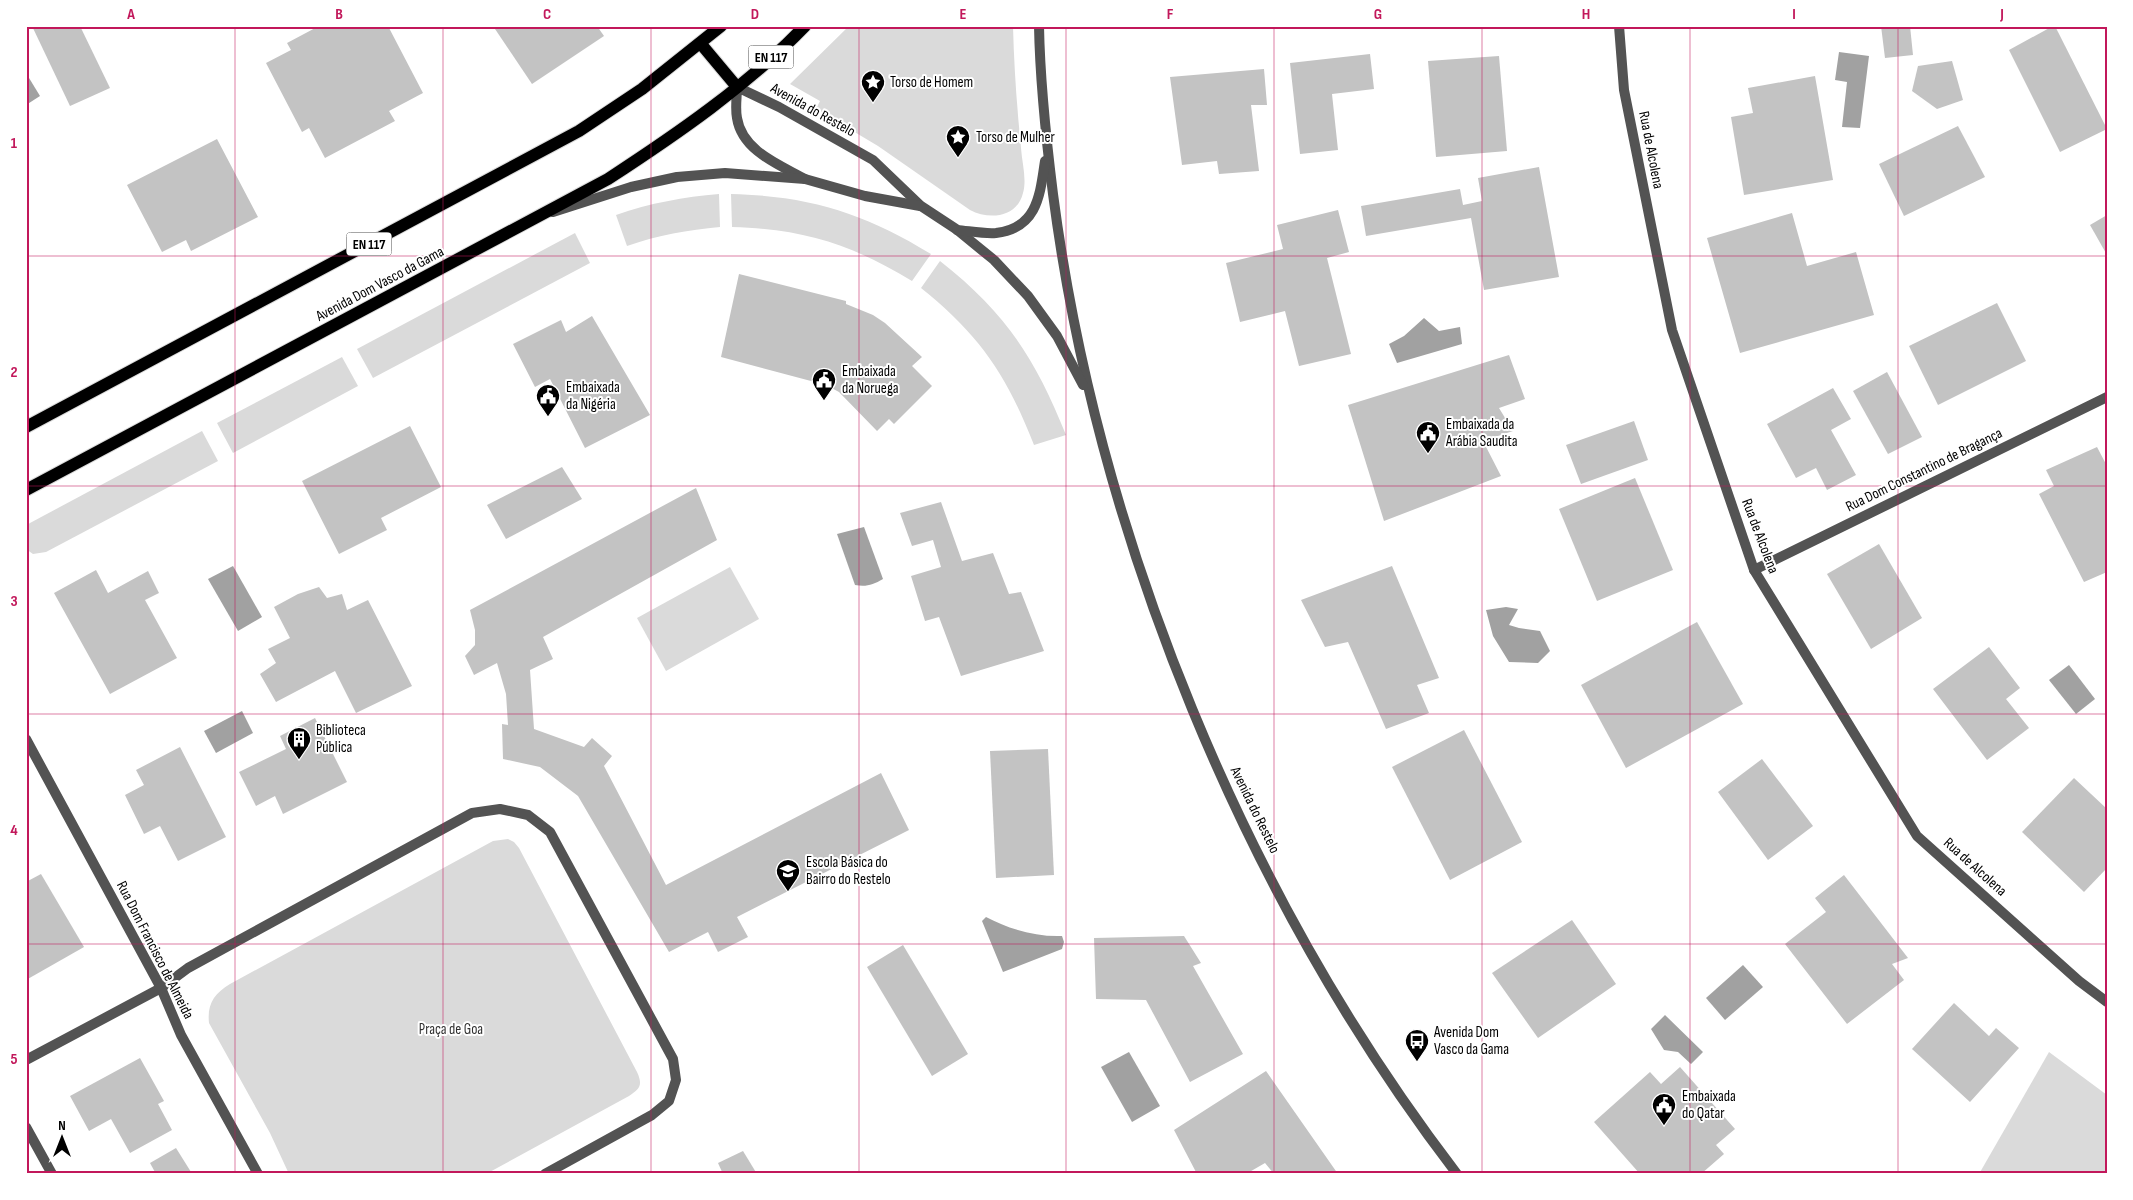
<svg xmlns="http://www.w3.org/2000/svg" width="2133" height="1200" font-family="'Sofia Sans Condensed',sans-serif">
<rect width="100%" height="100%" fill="#fff"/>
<g fill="#dadada">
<path d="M849,26H1013C1014,67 1017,108 1021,148C1022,163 1027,179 1023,193C1017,218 989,220 970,210L878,146L816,109L820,101L790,84Z"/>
<path d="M719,194L720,227C688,230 658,235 627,246L616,215C650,203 684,197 719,194Z"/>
<path d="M731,194C810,196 864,213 931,254L912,281C851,244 803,229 732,227Z"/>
<path d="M575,233L590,263L373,378L357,349Z"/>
<path d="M940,261C1006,313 1035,358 1066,435L1034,445C1007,376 980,335 921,288Z"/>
<path d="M342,357L358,386L233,453L217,423Z"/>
<path d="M202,431L218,461L46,552L33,554L26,549V526L30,523Z"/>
<path d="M730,567L759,619L666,671L637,618Z"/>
<path d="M508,839L514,842L519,848L637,1072C643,1085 640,1089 629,1096L486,1174H289L270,1133L209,1023C207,1004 214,994 230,984L493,841Z"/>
<path d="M2049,1052L2107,1095V1174H1979Z"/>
</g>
<g fill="#a1a1a1">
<path d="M1839,52L1869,56L1860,128L1842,127L1847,82L1835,80Z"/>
<path d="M26,73L40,96L26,105Z"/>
<path d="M1424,318L1439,331L1460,327L1462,344L1397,363L1389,344L1404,336Z"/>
<path d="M864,527L883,579C873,585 866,587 855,585L837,534Z"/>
<path d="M233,566L262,617L238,631L208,579Z"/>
<path d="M1506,607L1518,609L1509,625L1519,628L1540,631L1550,651L1538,663L1509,662L1493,636L1486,610Z"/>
<path d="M2069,665L2095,699L2076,714L2049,680Z"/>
<path d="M242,711L253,733L216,753L204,731Z"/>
<path d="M986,917C1009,929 1035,937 1062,936L1064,942L1062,949L1003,972L982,921Z"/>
<path d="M1743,965L1763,987L1725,1020L1706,998Z"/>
<path d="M1665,1015L1703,1052L1691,1064L1678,1052L1664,1050L1651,1029Z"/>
<path d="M1129,1052L1160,1106L1132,1122L1101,1067Z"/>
</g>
<g fill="#c3c3c3">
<path d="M32,26H80L110,88L70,106Z"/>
<path d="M319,26H388L423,93L389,111L395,121L325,158L309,128L302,132L266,63L291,50L287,43Z"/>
<path d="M493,26H597L604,36L532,84Z"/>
<path d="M1881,26H1910L1913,55L1885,58Z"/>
<path d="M2053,26H2055L2107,129L2060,152L2009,50Z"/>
<path d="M1370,54L1374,89L1332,94L1338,150L1300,154L1290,63Z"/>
<path d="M1499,56L1507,151L1436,157L1428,61Z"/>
<path d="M1952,61L1963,100L1937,109L1912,91L1918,66Z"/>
<path d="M1264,69L1267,105H1251L1259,171L1219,174L1217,161L1182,165L1170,77Z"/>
<path d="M1815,76L1833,180L1744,195L1731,117L1753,113L1748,88Z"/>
<path d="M1958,126L1985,177L1904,216L1879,164Z"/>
<path d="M217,139L258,217L191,251L186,240L162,252L127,185Z"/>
<path d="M1539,167L1559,277L1484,290L1471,218L1366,236L1361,206L1460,189L1463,205L1482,201L1478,178Z"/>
<path d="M1338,210L1349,252L1327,258L1351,354L1299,366L1285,311L1240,322L1226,263L1283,249L1277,225Z"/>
<path d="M1792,213L1807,266L1856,252L1874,315L1740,353L1707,238Z"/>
<path d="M2107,215V255L2090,225Z"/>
<path d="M739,274L846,301V304L873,315L885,323L922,357L912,366L932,386L894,424L889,419L877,431L839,392L826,385L721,357Z"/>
<path d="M1997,303L2026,361L1938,405L1909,346Z"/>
<path d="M592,316L650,415L585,448L550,379L535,387L513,344L561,320L566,332Z"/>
<path d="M1509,355L1525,399L1499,408L1513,431L1483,441L1501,476L1384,521L1348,405Z"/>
<path d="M1887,372L1922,437L1888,454L1853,391Z"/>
<path d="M1833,388L1851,419L1831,430L1856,475L1827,490L1816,468L1796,478L1767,424Z"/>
<path d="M1634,421L1648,460L1581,484L1566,445Z"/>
<path d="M410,426L441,487L381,518L387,530L339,554L302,481Z"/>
<path d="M2097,447L2107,466V572L2084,582L2039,494L2054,486L2046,470Z"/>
<path d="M562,467L582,499L506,539L487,505Z"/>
<path d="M1635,478L1673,570L1597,601L1559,509Z"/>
<path d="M696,488L717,540L543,637L553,659L530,670L534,729L584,747L592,738L612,756L604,766L666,885L881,773L909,830L737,917L748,937L718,952L708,932L669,952L578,796L540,767L503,759L502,724L508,725L506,694L497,663L474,675L465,656L475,645V630L470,610Z"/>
<path d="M941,502L962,561L993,553L1009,594L1021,592L1044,651L961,676L939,617L925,621L911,576L941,567L933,540L912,546L900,513Z"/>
<path d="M1879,544L1922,618L1871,649L1827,574Z"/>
<path d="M1392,566L1439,678L1417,685L1429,713L1386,729L1348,642L1325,647L1301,600Z"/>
<path d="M96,570L108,593L148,571L159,593L145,600L177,658L110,694L54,593Z"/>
<path d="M319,587L327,598L342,594L347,610L368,600L412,686L356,713L335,671L276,702L260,674L276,663L268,649L290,638L274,607L298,594Z"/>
<path d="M1697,622L1743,704L1626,768L1581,685Z"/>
<path d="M1989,647L2020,688L2006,699L2029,728L1987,760L1933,689Z"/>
<path d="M315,718L347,782L283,814L275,796L256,806L239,772L286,749L280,736Z"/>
<path d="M1464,730L1522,842L1450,880L1392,767Z"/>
<path d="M180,747L226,837L178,861L160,826L144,834L125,795L144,785L136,770Z"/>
<path d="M1048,749L1054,875L996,878L990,751Z"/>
<path d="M1762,759L1813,826L1768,860L1718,792Z"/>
<path d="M2074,778L2107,809V868L2084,892L2022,832Z"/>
<path d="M41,874L84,947L26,980V882Z"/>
<path d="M1844,875L1908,958L1892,964L1904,980L1847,1024L1785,944L1826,912L1815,898Z"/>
<path d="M1572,920L1616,984L1538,1038L1492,973Z"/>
<path d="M1184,936L1201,963L1193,966L1243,1054L1190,1082L1146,1000L1096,999L1094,938Z"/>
<path d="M903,945L968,1054L932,1076L867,967Z"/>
<path d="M1954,1003L1989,1036L1996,1028L2019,1048L1970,1102L1912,1049Z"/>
<path d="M140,1058L164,1101L158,1104L172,1130L130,1153L111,1119L89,1131L70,1096Z"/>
<path d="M1680,1067L1735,1129L1716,1145L1724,1154L1701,1174H1640L1594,1122L1650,1072L1661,1084Z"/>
<path d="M1266,1071L1338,1174H1274L1265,1163L1246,1174H1197L1174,1130Z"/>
<path d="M176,1148L191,1172L156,1174L150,1163Z"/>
<path d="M743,1151L757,1174H723L718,1163Z"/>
</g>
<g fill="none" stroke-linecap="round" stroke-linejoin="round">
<g stroke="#dbdbdb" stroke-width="14">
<g id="primary">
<path d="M701,44L737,87"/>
<path d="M26,427L579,131L642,89L721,26"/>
<path d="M26,490L608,179C677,134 747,86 805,26"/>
</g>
</g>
<g stroke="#535353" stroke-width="10">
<path d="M1619,26L1624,90L1672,330L1754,570L1917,836L2079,981L2107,1002"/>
<path d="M1754,570L2107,397"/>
<path d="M26,739L161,988L181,1035L258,1174"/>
<path d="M26,1060L161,988L188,968L472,813L500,809L528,815L550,832L673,1059L676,1080L669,1101L652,1115L545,1174"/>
<path d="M26,1127L52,1174"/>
</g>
<g stroke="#535353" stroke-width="10">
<path d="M1039,26C1040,82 1046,138 1053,194C1098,539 1245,897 1457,1174"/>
<path d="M805,179C780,165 742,151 737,118C735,108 737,97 737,87L779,107L873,160L921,206L956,229L994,260L1028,296L1057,336L1083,385"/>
<path d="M553,212L631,187L677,177L725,173L805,179L865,196L920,206"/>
<path d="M957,230C969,231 984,234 996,233C1038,228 1040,194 1045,161"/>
</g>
<use href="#primary" stroke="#000" stroke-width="12"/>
</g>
<path fill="none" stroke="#c2185b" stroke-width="1" stroke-opacity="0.55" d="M235,26V1174M443,26V1174M651,26V1174M859,26V1174M1066,26V1174M1274,26V1174M1482,26V1174M1690,26V1174M1898,26V1174M26,256H2107M26,486H2107M26,714H2107M26,944H2107"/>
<defs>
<g id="sight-pin" transform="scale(1.25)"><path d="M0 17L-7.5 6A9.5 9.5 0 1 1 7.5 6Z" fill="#000" stroke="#fff"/><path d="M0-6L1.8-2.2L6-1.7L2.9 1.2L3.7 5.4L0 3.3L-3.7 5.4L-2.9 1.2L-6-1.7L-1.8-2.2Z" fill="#fff"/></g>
<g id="civic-pin" transform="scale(1.25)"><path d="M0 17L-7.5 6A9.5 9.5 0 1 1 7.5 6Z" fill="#000" stroke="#fff"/><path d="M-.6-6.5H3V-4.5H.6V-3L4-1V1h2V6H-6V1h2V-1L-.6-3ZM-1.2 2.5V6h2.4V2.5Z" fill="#fff"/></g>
<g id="building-pin" transform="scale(1.25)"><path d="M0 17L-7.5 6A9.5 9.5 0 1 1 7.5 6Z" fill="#000" stroke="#fff"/><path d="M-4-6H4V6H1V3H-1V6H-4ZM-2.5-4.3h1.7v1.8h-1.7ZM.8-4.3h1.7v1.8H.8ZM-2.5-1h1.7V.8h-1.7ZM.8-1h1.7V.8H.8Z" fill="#fff"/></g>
<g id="school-pin" transform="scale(1.25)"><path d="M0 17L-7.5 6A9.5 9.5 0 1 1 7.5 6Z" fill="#000" stroke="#fff"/><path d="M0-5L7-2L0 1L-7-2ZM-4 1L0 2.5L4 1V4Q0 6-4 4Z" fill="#fff"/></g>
<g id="bus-pin" transform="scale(1.25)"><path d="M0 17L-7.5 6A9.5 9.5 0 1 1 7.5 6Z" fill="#000" stroke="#fff"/><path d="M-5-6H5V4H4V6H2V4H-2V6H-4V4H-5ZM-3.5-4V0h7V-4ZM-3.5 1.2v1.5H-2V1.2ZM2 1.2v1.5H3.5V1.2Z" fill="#fff"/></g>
</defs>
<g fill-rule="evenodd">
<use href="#sight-pin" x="873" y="82"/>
<use href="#sight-pin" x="958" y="137"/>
<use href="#civic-pin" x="824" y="380"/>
<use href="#civic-pin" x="548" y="396"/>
<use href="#civic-pin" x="1428" y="433"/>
<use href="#building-pin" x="299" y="739"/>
<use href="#school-pin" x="788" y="871"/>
<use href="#bus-pin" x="1417" y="1041"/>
<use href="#civic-pin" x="1664" y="1105"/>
</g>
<g text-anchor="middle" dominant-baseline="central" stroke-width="4" stroke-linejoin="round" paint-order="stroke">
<g fill="#fff" stroke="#4c4c4c" stroke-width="1">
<rect x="748.5" y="45.5" width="45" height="23" rx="4"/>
<rect x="346.5" y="232.5" width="45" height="23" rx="4"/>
</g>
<g font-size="14" font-weight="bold" fill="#000">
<text x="771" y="57">EN 117</text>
<text x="369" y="244">EN 117</text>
</g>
<g font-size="15" fill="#000" stroke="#fff" text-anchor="start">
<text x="890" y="82">Torso de Homem</text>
<text x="976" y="137">Torso de Mulher</text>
<text x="842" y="371">Embaixada<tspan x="842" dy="17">da Noruega</tspan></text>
<text x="566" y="387">Embaixada<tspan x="566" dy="17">da Nigéria</tspan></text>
<text x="1446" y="424">Embaixada da<tspan x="1446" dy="17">Arábia Saudita</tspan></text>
<text x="316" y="730">Biblioteca<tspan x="316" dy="17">Pública</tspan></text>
<text x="806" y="862">Escola Básica do<tspan x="806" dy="17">Bairro do Restelo</tspan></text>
<text x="1434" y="1032">Avenida Dom<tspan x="1434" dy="17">Vasco da Gama</tspan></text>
<text x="1682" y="1096">Embaixada<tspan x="1682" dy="17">do Qatar</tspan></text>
</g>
<g font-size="15" fill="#000" stroke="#fff">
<text transform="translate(813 110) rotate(29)">Avenida do Restelo</text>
<text transform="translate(1651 150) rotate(79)">Rua de Alcolena</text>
<text transform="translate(380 284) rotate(-28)">Avenida Dom Vasco da Gama</text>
<text transform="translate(1924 470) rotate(-26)">Rua Dom Constantino de Bragança</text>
<text transform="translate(1760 536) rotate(69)">Rua de Alcolena</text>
<text transform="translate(1255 810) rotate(64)">Avenida do Restelo</text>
<text transform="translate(1975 867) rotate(42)">Rua de Alcolena</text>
<text transform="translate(155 950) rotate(63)">Rua Dom Francisco de Almeida</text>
</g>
<g font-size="15" fill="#313131" stroke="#fff">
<text x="451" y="1029">Praça de Goa</text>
</g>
</g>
<rect width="2133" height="1200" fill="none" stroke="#ffffff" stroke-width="55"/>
<g transform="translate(62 1138)" stroke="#ffffff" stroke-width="4" paint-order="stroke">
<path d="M0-4L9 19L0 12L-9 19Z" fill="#000000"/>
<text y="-8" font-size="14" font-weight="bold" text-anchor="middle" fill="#000000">N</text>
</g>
<rect x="28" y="28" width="2078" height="1144" fill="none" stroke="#c2185b" stroke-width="2"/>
<g font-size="16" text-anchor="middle" font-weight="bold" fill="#c2185b">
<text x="131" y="19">A</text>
<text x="339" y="19">B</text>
<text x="547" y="19">C</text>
<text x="755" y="19">D</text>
<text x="963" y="19">E</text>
<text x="1170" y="19">F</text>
<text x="1378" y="19">G</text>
<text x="1586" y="19">H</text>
<text x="1794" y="19">I</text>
<text x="2002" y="19">J</text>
<text x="14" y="148">1</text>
<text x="14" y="377">2</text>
<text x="14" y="606">3</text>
<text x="14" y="835">4</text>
<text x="14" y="1064">5</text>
</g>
</svg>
